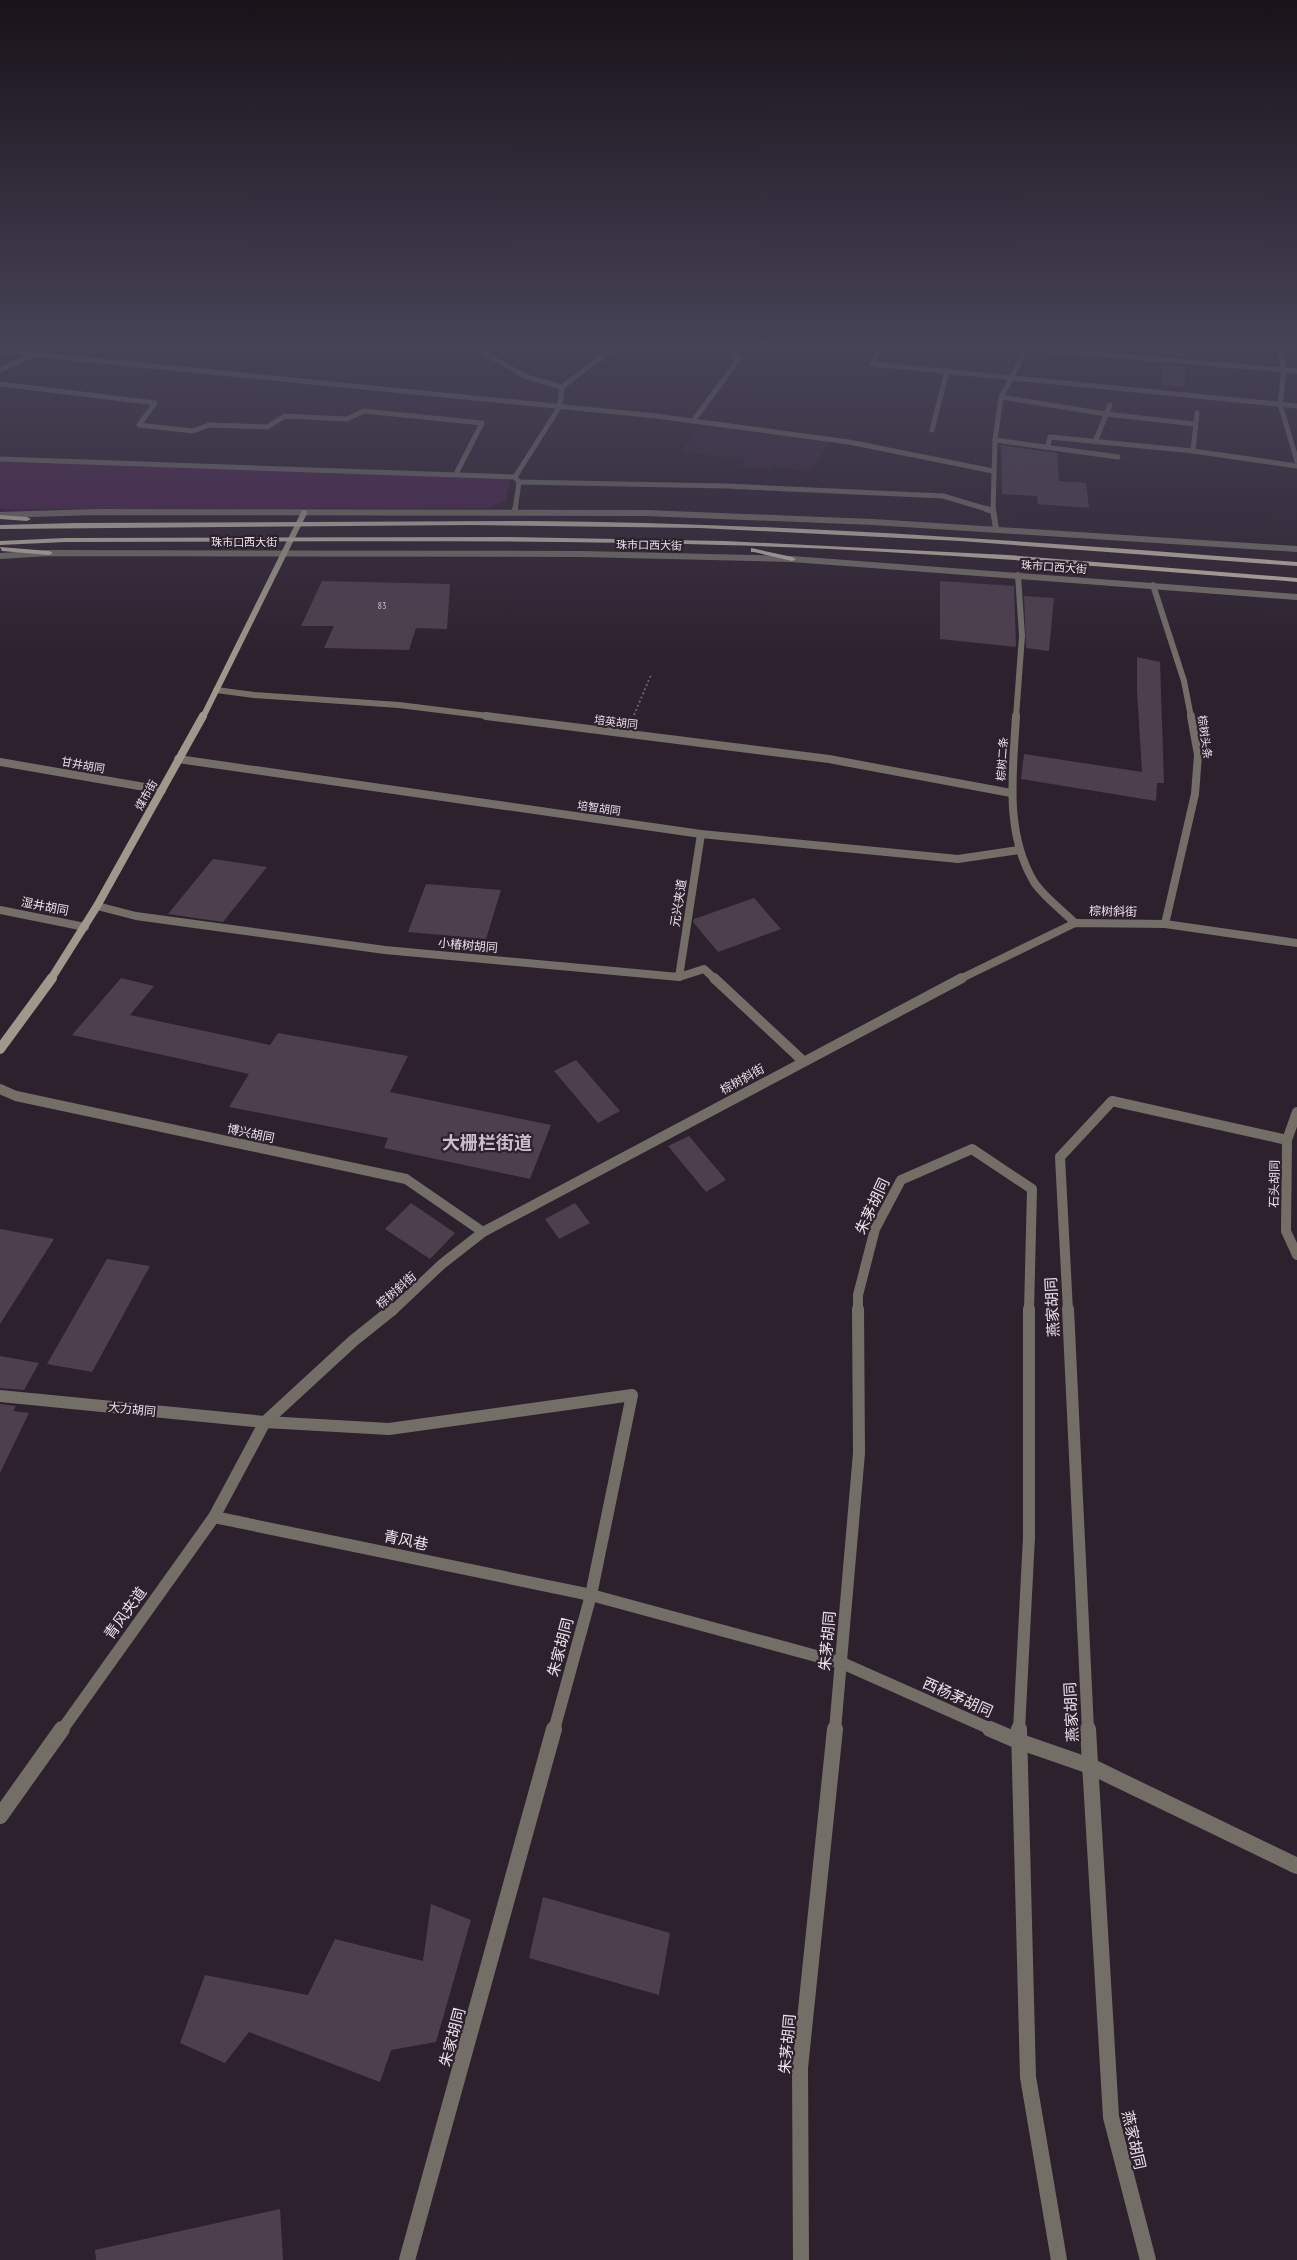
<svg xmlns="http://www.w3.org/2000/svg" width="1297" height="2260" font-family="'PT Sans Narrow','Noto Sans SC',sans-serif">
<rect width="100%" height="100%" fill="#2e212e"/>
<g fill="#382639">
<path d="M922,346H961L1016,351L1009,375L915,366Z"/>
<path d="M702,424L735,428L734,430L830,441L811,472L773,467L771,470L741,466L744,460L681,451Z"/>
</g>
<path fill="#49214c" d="M0,460L510,478L506,501L488,508L0,509Z"/>
<g fill="#4d3f4d">
<path d="M1164,346H1185V357L1164,355Z"/>
<path d="M1163,364L1185,366V387L1162,385Z"/>
<path d="M1001,445L1057,453L1059,481L1086,483L1089,508L1038,504L1037,496L1002,494Z"/>
<path d="M322,581L450,584L447,629L416,628L409,650L324,648L334,626H301Z"/>
<path d="M940,581L1014,586L1016,647L940,639Z"/>
<path d="M1024,596L1054,598L1049,651L1026,648Z"/>
<path d="M1137,657L1160,662L1164,783H1157L1156,801L1021,779L1024,754L1142,772L1137,691Z"/>
<path d="M213,859L267,867L223,922L168,914Z"/>
<path d="M426,884L501,890L486,939L408,932Z"/>
<path d="M754,898L781,929L718,952L693,922L694,919Z"/>
<path d="M121,978L154,986L130,1015L270,1045L278,1033L408,1056L390,1092L551,1125L530,1179L384,1148L388,1138L229,1107L249,1074L72,1035Z"/>
<path d="M576,1060L620,1111L598,1123L554,1071Z"/>
<path d="M689,1136L726,1180L706,1192L668,1146Z"/>
<path d="M411,1203L455,1233L430,1259L385,1229Z"/>
<path d="M575,1203L590,1223L559,1239L545,1219Z"/>
<path d="M0,1229L54,1239L0,1324Z"/>
<path d="M107,1259L150,1266L92,1372L47,1364Z"/>
<path d="M0,1356L39,1363L24,1390L0,1388Z"/>
<path d="M0,1404L16,1406L13,1411L29,1413L0,1473Z"/>
<path d="M543,1897L670,1933L659,1995L529,1958Z"/>
<path d="M431,1904L471,1920L436,2042L391,2050L380,2082L249,2032L225,2063L180,2043L205,1975L308,1995L335,1939L423,1961Z"/>
<path d="M280,2209L283,2260H96L95,2250Z"/>
</g>
<g fill="none" stroke-linecap="round" stroke-linejoin="round">
<path stroke="#6a5f6a" stroke-width="2" stroke-dasharray="2 2.5" stroke-linecap="butt" d="M634,715L651,675"/>
<g stroke="#736f67" stroke-width="5">
<path d="M472,346L527,377L562,387"/>
<path d="M1278,346L1284,370L1280,404L1297,461"/>
<path d="M0,351L656,416L849,442L993,471"/>
<path d="M872,364L1297,406"/>
<path d="M0,370L50,346"/>
<path d="M0,384L155,403L139,425L193,431L209,425L267,427L285,416L347,419L364,411L482,423L456,474"/>
<path d="M1001,397L1106,414L1195,424"/>
<path d="M693,421L739,359L732,355L740,346"/>
<path d="M932,430L947,371"/>
<path d="M1095,442L1110,405"/>
<path d="M1048,446L1050,437L1193,451L1297,466"/>
<path d="M1193,451L1197,413"/>
<path d="M0,459L515,477"/>
<path d="M519,482L726,486L943,496L990,510"/>
<path d="M993,510L995,440L1001,397L1012,377"/>
</g>
<g stroke="#736f67" stroke-width="6">
<path d="M986,509L993,511"/>
<path d="M993,509L996,529"/>
<path d="M1153,585L1184,681L1191,717"/>
<path d="M216,690L254,695L399,705L496,717"/>
<path d="M1016,717L1022,636L1018,575"/>
</g>
<g stroke="#736f67" stroke-width="8">
<path d="M486,716L829,759L1011,793"/>
<path d="M1016,716C1013,771 1004,832 1034,882C1044,897 1062,910 1075,923"/>
<path d="M178,759L701,834L958,859L1019,850"/>
<path d="M97,906L136,916L385,950L679,977L704,969L715,979"/>
<path d="M0,910L85,927"/>
<path d="M1165,924L1195,794L1198,755L1191,716"/>
<path d="M679,977L701,834"/>
<path d="M960,979L1075,923L1165,924L1297,943"/>
</g>
<g stroke="#736f67" stroke-width="10">
<path d="M714,978L803,1061"/>
<path d="M0,1089L16,1096L406,1179L483,1232"/>
<path d="M1297,1112L1287,1140L1286,1231L1297,1255"/>
<path d="M392,1311L442,1264L483,1232L962,978"/>
<path d="M858,1311V1295L875,1229L901,1180L972,1149L1032,1189L1029,1311"/>
<path d="M1068,1311L1060,1157L1112,1101L1287,1140"/>
</g>
<g stroke="#736f67" stroke-width="12">
<path d="M1068,1309L1088,1730"/>
<path d="M0,1396L265,1422L389,1429L632,1395L591,1595L554,1730"/>
<path d="M214,1517L591,1595L842,1663L993,1730"/>
<path d="M62,1730L214,1517L265,1422L353,1341L393,1309"/>
<path d="M835,1730L859,1453L858,1309"/>
<path d="M1019,1730L1029,1537V1309"/>
</g>
<g stroke="#736f67" stroke-width="16">
<path d="M990,1729L1018,1741L1090,1766L1297,1866"/>
<path d="M1019,1729L1028,2077L1059,2260"/>
<path d="M1088,1729L1111,2117L1148,2260"/>
<path d="M0,1816L62,1729"/>
<path d="M407,2260L554,1729"/>
<path d="M801,2260L800,2068L835,1729"/>
</g>
<g stroke="#736f67" stroke-width="5">
<path d="M1000,346L1297,371"/>
<path d="M872,364L883,346"/>
<path d="M1012,377L1026,348"/>
<path d="M995,440L1118,457"/>
<path d="M515,510L519,482L515,477L560,406L562,387L616,346"/>
</g>
<path stroke="#736f67" stroke-width="6" d="M515,512V509"/>
<path stroke="#736f67" stroke-width="8" d="M0,762L162,790"/>
<g stroke="#736f67" stroke-width="6">
<path d="M0,515L96,512L646,513L873,522L1297,549"/>
<path d="M0,556L49,553L582,554L792,559L1297,597"/>
</g>
<path stroke="#9f988b" stroke-width="6" d="M203,717L304,513"/>
<path stroke="#9f988b" stroke-width="8" d="M51,979L97,906L203,716"/>
<path stroke="#9f988b" stroke-width="10" d="M0,1049L52,978"/>
<g fill="#c1b8a7" fill-rule="evenodd">
<path d="M0,515L27,517L31,519L27,521L0,519Z"/>
<path d="M528,521C785,523 1041,542 1297,562V566L960,541L700,528L471,525L0,529V525L75,523Z"/>
<path d="M509,537L725,541L1008,555L1297,578V582C1106,567 914,550 722,545C503,539 284,542 65,542L0,545V541L65,538Z"/>
<path d="M0,547L49,551L53,553L49,555L2,551Z"/>
<path d="M751,548L792,557L796,559L792,561L754,552H751Z"/>
</g>
</g>
<linearGradient id="sky" x2="0" y2="1"><stop stop-color="#191219"/><stop offset="0.52" stop-color="#464357"/><stop offset="1" stop-color="#464357" stop-opacity="0"/></linearGradient>
<rect width="1297" height="662" fill="url(#sky)"/>
<g text-anchor="middle" dominant-baseline="central" stroke-width="4.5" stroke-linejoin="round" paint-order="stroke">
<g font-size="10" fill="#c3b8c3">
<text x="382" y="605">83</text>
</g>
<g font-size="11" fill="#eae1ea" stroke="#2e212e">
<text x="244" y="542">珠市口西大街</text>
<text transform="translate(649 545) rotate(1)">珠市口西大街</text>
<text transform="translate(1054 567) rotate(4)">珠市口西大街</text>
<text transform="translate(616 722) rotate(7)">培英胡同</text>
<text transform="translate(1205 737) rotate(82)">棕树头条</text>
<text transform="translate(1002 759) rotate(-86)">棕树二条</text>
<text transform="translate(83 765) rotate(10)">甘井胡同</text>
<text transform="translate(146 795) rotate(-61)">煤市街</text>
<text transform="translate(599 808) rotate(8)">培智胡同</text>
</g>
<g font-size="12" fill="#eae1ea" stroke="#2e212e">
<text transform="translate(678 903) rotate(-81)">元兴夹道</text>
<text transform="translate(45 906) rotate(11)">湿井胡同</text>
<text transform="translate(1113 911) rotate(1)">棕树斜街</text>
<text transform="translate(468 945) rotate(5)">小椿树胡同</text>
<text transform="translate(742 1079) rotate(-29)">棕树斜街</text>
<text transform="translate(251 1133) rotate(12)">博兴胡同</text>
<text transform="translate(1274 1184) rotate(-89)">石头胡同</text>
<text transform="translate(396 1290) rotate(-41)">棕树斜街</text>
<text transform="translate(132 1409) rotate(6)">大力胡同</text>
</g>
<g font-size="15" fill="#eae1ea" stroke="#2e212e">
<text transform="translate(872 1206) rotate(-65)">朱茅胡同</text>
<text transform="translate(1052 1307) rotate(-93)">燕家胡同</text>
<text transform="translate(406 1540) rotate(12)">青风巷</text>
<text transform="translate(125 1613) rotate(-54)">青风夹道</text>
<text transform="translate(827 1641) rotate(-85)">朱茅胡同</text>
<text transform="translate(560 1647) rotate(-75)">朱家胡同</text>
<text transform="translate(958 1697) rotate(24)">西杨茅胡同</text>
<text transform="translate(1071 1712) rotate(-93)">燕家胡同</text>
<text transform="translate(452 2037) rotate(-75)">朱家胡同</text>
<text transform="translate(787 2044) rotate(-85)">朱茅胡同</text>
<text transform="translate(1134 2140) rotate(77)">燕家胡同</text>
</g>
<g font-size="18" font-weight="bold" fill="#ccbccd" stroke="#2e212e">
<text x="487" y="1142">大栅栏街道</text>
</g>
</g>
</svg>
